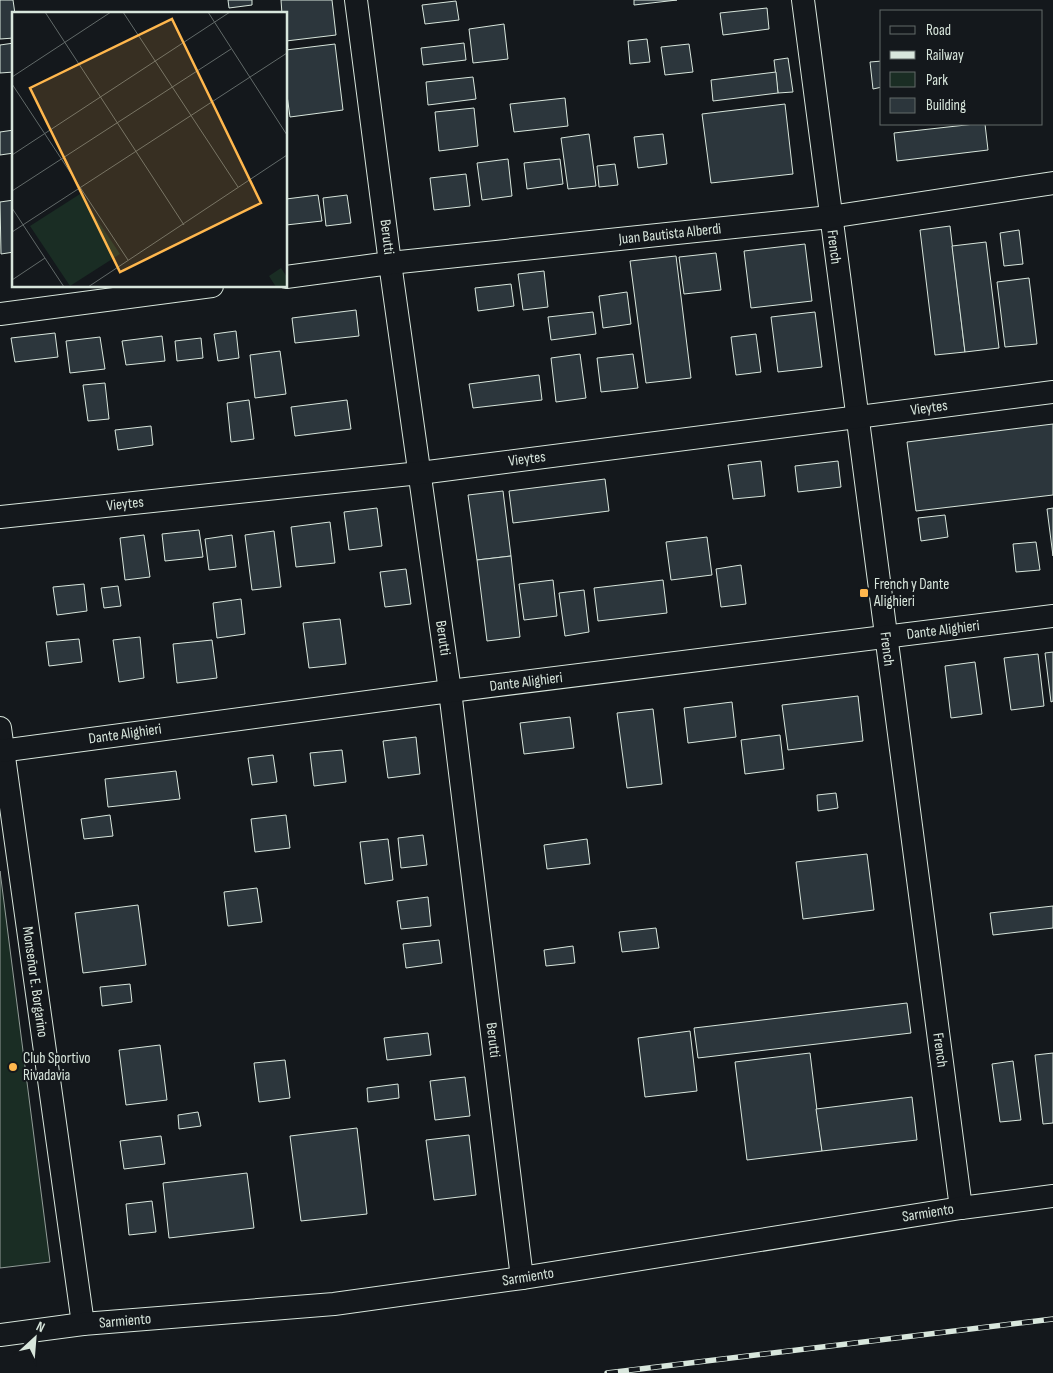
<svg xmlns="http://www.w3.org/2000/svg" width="1053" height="1373" font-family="'Sofia Sans Condensed',sans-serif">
<rect width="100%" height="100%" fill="#14181c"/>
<path fill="#1a2d24" stroke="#939e99" d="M0,871L50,1262L0,1268Z"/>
<g fill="#2c363c" stroke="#d8e6dc">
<path d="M0,0H13L15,14H14V38L0,39Z"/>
<path d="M228,0H252V5L229,8Z"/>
<path d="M281,0H332L336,35L286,41V14H282Z"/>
<path d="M634,0H677L634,5Z"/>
<path d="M456,1L459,20L425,24L422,5Z"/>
<path d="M767,8L769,29L723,35L720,13Z"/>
<path d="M504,24L508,59L473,63L469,29Z"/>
<path d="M647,39L650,62L630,64L628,41Z"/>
<path d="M14,43V72L0,73V45Z"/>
<path d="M464,43L466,60L423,65L421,48Z"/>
<path d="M335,44L343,110L290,117L286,88V50Z"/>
<path d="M689,44L693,72L665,75L661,47Z"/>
<path d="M788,58L793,92L778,93L774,60Z"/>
<path d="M882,61V87L873,89L870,62Z"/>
<path d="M776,72L778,93L713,101L711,80Z"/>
<path d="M473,77L476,99L428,105L426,82Z"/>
<path d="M565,98L568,126L514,132L510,104Z"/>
<path d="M785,104L793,174L711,183L702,114Z"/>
<path d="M474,108L478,146L439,151L435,112Z"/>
<path d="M975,124H985L988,150L897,161L894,133Z"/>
<path d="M14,130V153L0,155V132Z"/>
<path d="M589,134L596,186L568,189L561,138Z"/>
<path d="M663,134L667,164L638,168L634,137Z"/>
<path d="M508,159L512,196L482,200L477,163Z"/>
<path d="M560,159L563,184L527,189L524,163Z"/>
<path d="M615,164L618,185L599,187L597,166Z"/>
<path d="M466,174L470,206L434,210L430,178Z"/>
<path d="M318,195L322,221L286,225V199Z"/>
<path d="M347,195L351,223L326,226L323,198Z"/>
<path d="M14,200V252L1,254L0,202Z"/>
<path d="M950,226L965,352L935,355L920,230Z"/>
<path d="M1019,230L1023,264L1004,266L1000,233Z"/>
<path d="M986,242L999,348L965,352L952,246Z"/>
<path d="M805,244L812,301L751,308L744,251Z"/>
<path d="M716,253L721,290L684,294L679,257Z"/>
<path d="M676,256L691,378L646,383L630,261Z"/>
<path d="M544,271L548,307L523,310L518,274Z"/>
<path d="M1029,278L1037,344L1005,347L997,282Z"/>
<path d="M511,284L514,306L478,311L475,288Z"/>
<path d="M627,292L631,324L603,328L599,296Z"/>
<path d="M356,310L359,336L295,343L292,318Z"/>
<path d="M593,312L596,334L551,340L548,317Z"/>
<path d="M815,312L822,367L778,372L771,317Z"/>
<path d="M236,331L239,358L218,361L214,334Z"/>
<path d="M55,333L58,357L15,362L11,338Z"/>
<path d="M756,334L761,372L736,375L731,337Z"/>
<path d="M162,336L165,361L126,365L122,341Z"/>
<path d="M100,337L105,369L70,373L66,341Z"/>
<path d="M201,338L203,358L177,361L175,341Z"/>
<path d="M280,351L286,394L255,398L250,355Z"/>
<path d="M580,354L586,398L556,402L551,358Z"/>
<path d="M633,354L638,388L601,392L597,358Z"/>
<path d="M539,375L542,400L473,408L469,384Z"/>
<path d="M105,383L109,419L88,421L83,385Z"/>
<path d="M249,400L254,439L231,442L227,403Z"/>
<path d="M347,400L351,429L295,436L291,407Z"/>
<path d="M1053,424V495L916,511L907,442Z"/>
<path d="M151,426L153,445L118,450L115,430Z"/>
<path d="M761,461L765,496L733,499L728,465Z"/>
<path d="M838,461L841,487L798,492L795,466Z"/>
<path d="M605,479L609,511L513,523L509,491Z"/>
<path d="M503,491L511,556L477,560L468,495Z"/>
<path d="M377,508L382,546L349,550L344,512Z"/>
<path d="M1053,508V556L1047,509Z"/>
<path d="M945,515L948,537L921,541L918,518Z"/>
<path d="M330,522L335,563L296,567L291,527Z"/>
<path d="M199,530L203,557L165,561L162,534Z"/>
<path d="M274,531L281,587L252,590L245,535Z"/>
<path d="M144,535L150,577L125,580L120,538Z"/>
<path d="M232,535L236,567L209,570L205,539Z"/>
<path d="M707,537L712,575L671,580L666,542Z"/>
<path d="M1036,542L1040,570L1016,572L1013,544Z"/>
<path d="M511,556L520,637L487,641L477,560Z"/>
<path d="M741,565L746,604L721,607L716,569Z"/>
<path d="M406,569L411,604L385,607L380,572Z"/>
<path d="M553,580L557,616L524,620L519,584Z"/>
<path d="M663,580L667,613L598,621L594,588Z"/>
<path d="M84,584L87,611L57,615L53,587Z"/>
<path d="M118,586L121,606L104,608L101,588Z"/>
<path d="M584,590L589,632L565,636L559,593Z"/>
<path d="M241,599L245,634L217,638L213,603Z"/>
<path d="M340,619L346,664L309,668L303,623Z"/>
<path d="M140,637L144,678L119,682L113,640Z"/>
<path d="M79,639L82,662L49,666L46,642Z"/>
<path d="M212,640L217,678L177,683L173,644Z"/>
<path d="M1053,652V701L1051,702L1045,653Z"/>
<path d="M1038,654L1044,706L1011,710L1004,658Z"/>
<path d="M975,662L982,714L951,718L945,666Z"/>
<path d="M858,696L863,741L788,750L782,705Z"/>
<path d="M732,702L736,737L688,743L684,708Z"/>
<path d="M653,709L662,784L627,788L617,713Z"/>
<path d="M570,717L574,748L524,754L520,723Z"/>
<path d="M780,735L784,769L745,774L741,740Z"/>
<path d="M416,737L420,774L388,778L383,741Z"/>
<path d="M342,750L346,782L314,786L310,753Z"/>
<path d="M273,755L277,782L252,785L248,758Z"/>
<path d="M176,771L180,799L108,807L105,779Z"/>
<path d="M836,793L838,808L818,811L817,795Z"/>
<path d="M110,815L113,836L84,839L81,819Z"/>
<path d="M286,815L290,848L255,852L251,819Z"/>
<path d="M423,835L427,865L401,868L398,838Z"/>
<path d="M388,839L393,880L365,884L360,842Z"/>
<path d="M587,839L590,864L547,869L544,845Z"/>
<path d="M867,854L874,910L803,919L796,862Z"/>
<path d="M257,888L262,922L228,926L224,892Z"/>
<path d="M428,897L431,926L401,929L397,901Z"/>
<path d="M138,905L146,965L83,973L75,913Z"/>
<path d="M1053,906V928L993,935L990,913Z"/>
<path d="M656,928L659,948L622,952L619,932Z"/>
<path d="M439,940L442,963L406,968L403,944Z"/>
<path d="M573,946L575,963L546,966L544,950Z"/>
<path d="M130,984L132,1002L102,1006L100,987Z"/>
<path d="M907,1003L911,1033L698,1058L694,1028Z"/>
<path d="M690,1031L697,1091L645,1097L638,1038Z"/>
<path d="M428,1033L431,1055L387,1060L384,1038Z"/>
<path d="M160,1045L167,1100L126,1105L119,1050Z"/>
<path d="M810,1053L822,1151L747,1160L735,1062Z"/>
<path d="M1053,1053V1123L1043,1124L1035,1055Z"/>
<path d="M285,1060L290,1098L259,1102L254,1063Z"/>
<path d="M1013,1061L1021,1120L1000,1122L992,1064Z"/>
<path d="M465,1077L470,1116L435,1120L430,1081Z"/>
<path d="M398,1084L399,1098L368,1102L367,1088Z"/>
<path d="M912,1097L917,1140L822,1151L816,1109Z"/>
<path d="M198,1112L201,1126L179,1129L178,1115Z"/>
<path d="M357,1128L367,1214L301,1221L290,1136Z"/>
<path d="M469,1135L476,1195L434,1200L426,1140Z"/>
<path d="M161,1136L165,1164L124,1169L120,1141Z"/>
<path d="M247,1173L254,1228L169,1238L163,1183Z"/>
<path d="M152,1201L156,1232L129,1235L126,1204Z"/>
</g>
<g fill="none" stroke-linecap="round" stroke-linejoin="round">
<g stroke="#d8e6dc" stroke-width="24">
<g id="minor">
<path d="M356,0L390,263L450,691L522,1278"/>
<path d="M803,0L961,1208"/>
<path d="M286,277L390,263L830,217L1053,183"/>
<path d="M0,314L212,286"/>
<path d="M0,517L420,473L1053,392"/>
<path d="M0,728L83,1324"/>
<path d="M0,751L450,691L1053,616"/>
<path d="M0,1335L83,1324L334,1304L522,1278L961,1208L1053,1196"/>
</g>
</g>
<use href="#minor" stroke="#14181c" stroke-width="22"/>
<g stroke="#d8e6dc" stroke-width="5.5">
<path id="rail" d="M607,1373L1053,1319"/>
</g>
<use href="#rail" stroke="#14181c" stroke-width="4" stroke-dasharray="11" stroke-linecap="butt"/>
</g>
<g fill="#ffb74d" stroke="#14181c" stroke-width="2">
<rect x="859" y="588" width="10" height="10" rx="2.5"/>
<circle cx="13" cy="1067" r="5"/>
</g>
<g text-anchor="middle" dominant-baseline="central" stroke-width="4" stroke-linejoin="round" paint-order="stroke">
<g font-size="15" fill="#d8e6dc" stroke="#14181c">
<text transform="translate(670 234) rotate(-6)">Juan Bautista Alberdi</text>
<text transform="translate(387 237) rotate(83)">Berutti</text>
<text transform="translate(834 247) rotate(83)">French</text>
<text transform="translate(929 408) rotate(-8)">Vieytes</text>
<text transform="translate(527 459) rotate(-7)">Vieytes</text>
<text transform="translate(125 504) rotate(-6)">Vieytes</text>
<text transform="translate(943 630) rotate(-7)">Dante Alighieri</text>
<text transform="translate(443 638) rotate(82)">Berutti</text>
<text transform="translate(887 649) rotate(83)">French</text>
<text transform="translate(526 682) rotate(-7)">Dante Alighieri</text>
<text transform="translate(125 734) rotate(-8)">Dante Alighieri</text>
<text transform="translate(35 982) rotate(82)">Monseñor E. Borgarino</text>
<text transform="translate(493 1040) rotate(83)">Berutti</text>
<text transform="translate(940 1050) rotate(82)">French</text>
<text transform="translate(928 1213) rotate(-9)">Sarmiento</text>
<text transform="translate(528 1277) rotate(-9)">Sarmiento</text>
<text transform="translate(125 1321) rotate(-5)">Sarmiento</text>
</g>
<g font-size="15" fill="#d8e6dc" stroke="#14181c" text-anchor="start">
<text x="874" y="584">French y Dante<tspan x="874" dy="17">Alighieri</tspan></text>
<text x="23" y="1058">Club Sportivo<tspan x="23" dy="17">Rivadavia</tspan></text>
</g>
</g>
<g transform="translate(12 12)">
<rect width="275" height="275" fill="#14181c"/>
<path d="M68,182L108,242L58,274L18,214ZM269,256L275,265V275H264L257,264Z" fill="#1a2d24"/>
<path fill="none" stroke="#626a69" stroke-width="1" d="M33,0L172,213M111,0L226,175M196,0L275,123M0,65L99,0M0,72L116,248M0,143L218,0M0,179L219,37M0,196L52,275M0,220L275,41M0,268L33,246M76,275L275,143"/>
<path fill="#ffb74d" fill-opacity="0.15" stroke="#ffb74d" stroke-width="2.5" d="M160,7L249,191L108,260L18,76Z"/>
<rect width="275" height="275" fill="none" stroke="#d8e6dc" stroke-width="2.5"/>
</g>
<rect x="880" y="10" width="162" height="115" fill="#14181c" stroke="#626a69"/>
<rect x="890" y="26" width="25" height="8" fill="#14181c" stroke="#626a69"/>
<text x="926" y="35" font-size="15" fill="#d8e6dc">Road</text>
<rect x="890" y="51" width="25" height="8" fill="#d8e6dc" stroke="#626a69"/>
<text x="926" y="60" font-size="15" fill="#d8e6dc">Railway</text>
<rect x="890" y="72" width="25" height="15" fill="#1a2d24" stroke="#626a69"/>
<text x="926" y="85" font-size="15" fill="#d8e6dc">Park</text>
<rect x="890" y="98" width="25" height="15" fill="#2c363c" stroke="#626a69"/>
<text x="926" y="110" font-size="15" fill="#d8e6dc">Building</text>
<g transform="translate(35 1338) rotate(26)" stroke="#14181c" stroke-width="4" paint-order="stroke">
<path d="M0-4L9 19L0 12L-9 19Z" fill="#d8e6dc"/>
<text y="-8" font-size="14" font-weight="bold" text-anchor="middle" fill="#d8e6dc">N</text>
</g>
</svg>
